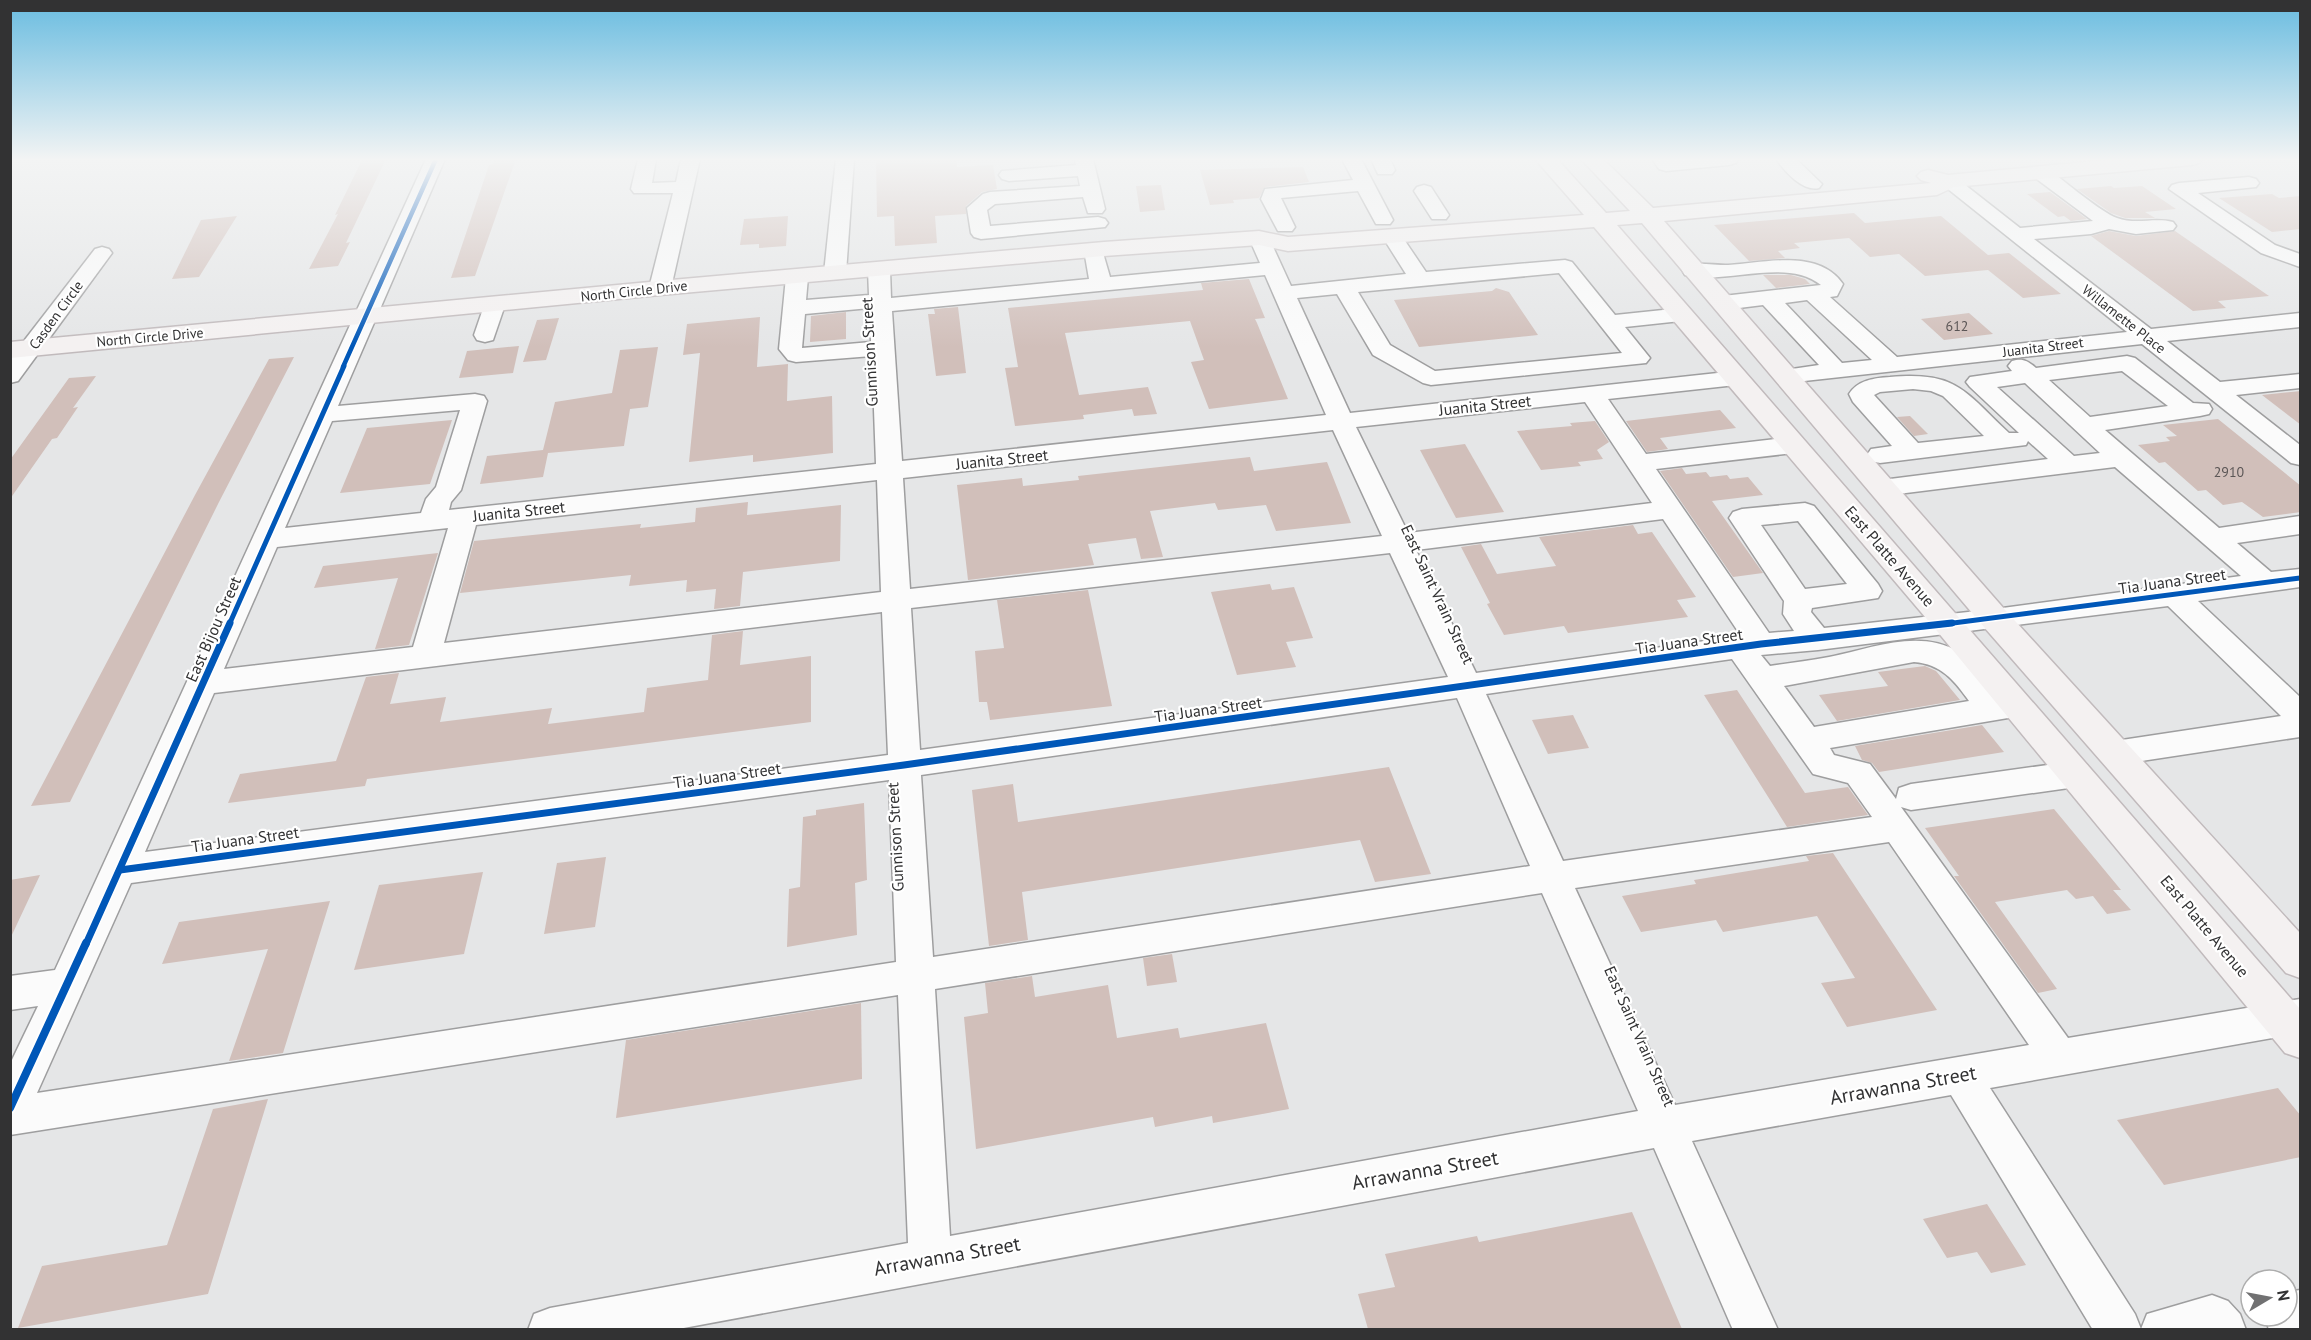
<svg xmlns="http://www.w3.org/2000/svg" width="2311" height="1340" font-family="'PT Sans',sans-serif">
<rect width="100%" height="100%" fill="#e5e6e7"/>
<g fill="#d1bfba">
<path d="M386,159L346,243L350,242L338,266L309,269L338,214L335,215L362,160Z"/>
<path d="M495,159H516L475,276L451,278L489,165L493,164Z"/>
<path d="M876,159H957V167L993,165L997,189L982,192L966,206V214L935,216L937,243L895,246L894,216L877,217Z"/>
<path d="M1303,167L1309,182L1265,187L1259,198L1233,200L1234,203L1210,205L1200,170Z"/>
<path d="M1161,185L1165,210L1140,212L1136,186Z"/>
<path d="M2111,186L2114,188L2142,186L2176,209L2145,212L2155,218H2125L2111,213L2077,189Z"/>
<path d="M2050,192L2087,219L2071,221L2064,216L2058,217L2027,194Z"/>
<path d="M2272,194L2279,198L2301,196V229L2272,232L2219,198Z"/>
<path d="M1854,213L1865,223L1941,216L1988,255L2009,253L2061,294L2023,298L1988,270L1925,276L1899,254L1870,257L1849,238L1794,243L1800,248L1778,251L1785,258L1749,261L1714,225Z"/>
<path d="M237,216L199,277L172,279L201,220Z"/>
<path d="M788,216L786,246L759,248V244L740,245L744,219Z"/>
<path d="M2109,231L2136,236L2175,231L2269,296L2218,301L2226,308L2193,311L2091,236Z"/>
<path d="M1763,275H1791L1805,279L1810,284L1776,288Z"/>
<path d="M1249,279L1265,318L1255,319L1257,323L1288,399L1209,409L1191,362L1204,360L1190,321L1065,333L1079,395L1148,387L1157,414L1134,416L1132,409L1083,415L1084,419L1015,426L1005,368L1018,367L1008,308L1203,290L1201,283Z"/>
<path d="M1496,288L1509,292L1538,335L1419,347L1394,300L1492,291Z"/>
<path d="M958,307L966,373L936,376L928,314H935L934,309Z"/>
<path d="M846,312V339L810,342L811,316Z"/>
<path d="M1969,313L1993,334L1944,340L1921,319Z"/>
<path d="M760,317L757,367L788,364L787,401L832,396L833,453L753,462V455L689,462L700,353L683,355L687,324Z"/>
<path d="M559,318L546,360L523,362L537,320Z"/>
<path d="M519,346L513,373L459,378L467,351Z"/>
<path d="M658,347L648,407L630,409L624,446L548,453L543,477L480,484L487,456L543,450L555,402L612,393L620,350Z"/>
<path d="M294,357L219,502L70,802L31,806L195,495L269,359Z"/>
<path d="M96,376L73,408L78,407L57,438L52,439L10,499V460L69,378Z"/>
<path d="M2301,391V425L2262,395Z"/>
<path d="M1720,410L1736,428L1660,438L1668,449L1647,452L1626,421Z"/>
<path d="M1910,416L1928,434L1914,436L1897,417Z"/>
<path d="M2218,419L2301,486V512L2263,517L2242,502L2223,505L2206,490L2198,491L2165,462L2159,463L2138,445L2170,441L2166,437L2177,436L2163,425Z"/>
<path d="M452,420L430,484L340,493L367,428Z"/>
<path d="M1595,421L1609,442L1597,450L1603,459L1578,462L1581,466L1541,470L1517,431L1572,426L1570,423Z"/>
<path d="M1465,444L1504,512L1456,518L1420,450Z"/>
<path d="M1250,457L1254,471L1327,462L1351,523L1276,531L1266,505L1218,510L1215,503L1150,511L1163,557L1141,559L1136,538L1088,544L1094,565L968,580L957,485L1022,478L1023,486L1079,480L1078,476Z"/>
<path d="M1682,468L1686,474L1706,472L1710,477L1727,475L1730,479L1748,477L1763,495L1712,501L1763,573L1733,577L1660,471Z"/>
<path d="M748,502L747,515L841,505L840,561L743,572L740,606L714,609L716,589L686,592L687,580L629,586L631,575L460,593L474,541L641,524L640,528L695,522L696,508Z"/>
<path d="M1633,525L1638,534L1652,532L1696,597L1677,600L1688,617L1568,633L1564,626L1504,635L1487,604L1490,603L1461,547L1481,544L1497,574L1556,566L1539,537Z"/>
<path d="M438,553L409,645L375,649L398,578L314,588L323,566Z"/>
<path d="M1270,584L1272,590L1294,587L1313,638L1286,642L1296,667L1237,675L1211,592Z"/>
<path d="M1088,590L1112,706L990,720L987,702H979L975,651L1004,648L997,600Z"/>
<path d="M743,631L740,665L811,656V722L367,779L365,786L228,803L240,774L336,761L366,677L399,673L390,704L446,697L440,722L552,708L548,724L644,712L647,688L708,680L712,635Z"/>
<path d="M1925,666L1936,671L1960,700L1837,721L1819,695L1888,686L1878,672Z"/>
<path d="M1737,690L1805,793L1848,787L1868,815L1787,827L1704,695Z"/>
<path d="M1573,715L1589,748L1548,754L1532,720Z"/>
<path d="M1982,725L2004,752L1879,772L1872,763L1862,760L1855,746Z"/>
<path d="M1389,767L1431,874L1375,882L1360,840L1022,892L1028,940L989,946L972,790L1013,784L1018,822Z"/>
<path d="M864,803L867,880L855,883L857,935L787,947L789,889L800,887L803,817L816,815V810Z"/>
<path d="M2054,809L2121,890H2113L2131,910L2107,914L2093,896L2076,899L2067,890L1995,902L2057,989L2038,993L1954,876H1959L1925,828Z"/>
<path d="M1833,853L1937,1010L1847,1027L1821,983L1855,978L1817,916L1723,932L1716,920L1641,932L1622,896L1696,884L1694,880L1809,861L1806,856Z"/>
<path d="M606,857L595,927L544,934L557,863Z"/>
<path d="M483,872L464,954L354,970L379,885Z"/>
<path d="M40,875L10,939V880Z"/>
<path d="M330,901L283,1053L229,1061L268,949L162,964L179,922Z"/>
<path d="M1172,954L1177,982L1147,986L1143,958Z"/>
<path d="M1032,976L1035,997L1108,985L1117,1038L1178,1028L1180,1038L1266,1023L1289,1109L1213,1123L1212,1116L1155,1127L1153,1117L976,1149L964,1017L988,1013L985,983Z"/>
<path d="M861,1003L862,1079L616,1118L626,1040Z"/>
<path d="M2278,1088L2301,1116V1157L2164,1185L2117,1120Z"/>
<path d="M268,1099L208,1294L18,1328L42,1266L167,1245L213,1109Z"/>
<path d="M1987,1204L2026,1265L1991,1273L1977,1252L1947,1258L1923,1219Z"/>
<path d="M1632,1212L1682,1329H1368L1358,1294L1395,1287L1385,1254L1477,1236L1479,1242Z"/>
</g>
<g fill="none" stroke-linecap="round" stroke-linejoin="round">
<g stroke="#9e9e9f" stroke-width="3">
<g id="minor">
<path d="M426,159H445L338,406L475,394L484,396L487,401L461,490L451,502L449,510L876,464L872,356L796,362L788,360L779,349L786,277L789,272L797,271L805,272L808,277L806,300L869,295L868,270L871,265L879,264L887,265L890,270L891,298L1089,279L1084,250L1087,246L1094,244L1101,246L1110,277L1260,263L1249,238L1252,234L1259,232L1266,234L1269,238L1291,286L1406,274L1382,236L1385,232H1399L1426,272L1565,260L1572,262L1615,315L1682,308L1690,310L1693,315L1690,320L1625,327L1650,358L1646,363L1431,385L1423,383L1373,355L1337,294L1297,298L1350,413L1736,371L1744,373L1748,378L1744,383L1736,385L1608,399L1646,454L1794,437L1803,440L1807,445L1803,450L1794,453L1656,469L1769,633L1794,631L1783,614L1784,601L1729,518L1733,512L1742,509L1805,503L1814,506L1878,584L1882,591L1878,598L1812,608L1811,612L1824,628L1995,609L2241,576L2115,467L1882,496L1873,494L1869,488L1873,482L1882,480L2048,459L2028,441L2026,445L1880,463L1871,461L1867,455L1871,449L1892,446L1853,402L1849,394C1858,380 1874,378 1890,377C1957,371 1964,391 2009,433H2019L1970,387L1966,382L1970,377L2012,371L2008,366L2012,361C2022,358 2027,360 2036,368L2127,356L2135,358L2193,403L2209,404L2212,409L2209,414L2200,416L2105,430L2219,528L2300,516V534L2237,543L2271,572L2300,569V587L2198,601L2300,697V737L2115,765L2104,762L2099,753L2104,744L2115,741L2281,716L2168,606L1818,650L1761,655L1770,666C1789,663 1809,661 1829,657C1871,649 1918,628 1959,652C1976,662 1987,680 1999,696L2008,694L2019,698L2023,706L2019,714L2008,718L1830,748L1834,755L1870,764L1896,799L1899,788L1911,784L2076,761L2087,765L2092,774L2087,783L2076,787L1911,810L1901,807L2068,1038L2300,999V1033L1990,1088L2135,1314L2141,1329L2147,1314L2212,1295L2228,1301L2240,1314L2246,1330H2093L1951,1095L1692,1141L1778,1330H1733L1654,1148L673,1330H528L534,1314L550,1308L908,1243L898,995L10,1135V1064L38,1006L10,1010V976L55,970ZM1559,273L1622,353L1435,371L1390,345L1358,292ZM1265,275L1326,415L902,461L892,311ZM870,308L871,342L802,348L805,314ZM2122,371L2168,406L2090,417L2049,380ZM2025,383L2100,453L2074,456L1997,387ZM1913,389L1931,391L1943,396L1984,436L1918,443L1874,395L1880,392ZM1585,402L1652,503L1408,533L1356,427ZM460,410L436,487L426,499L421,513L285,528L332,421ZM1333,430L1382,536L910,589L903,478ZM877,480L881,592L444,643L476,525ZM1663,519L1741,636L1476,673L1416,550ZM1798,521L1847,584L1805,589L1761,525ZM448,528L413,647L224,669L277,547ZM1390,553L1448,677L920,750L911,608ZM882,612L888,755L145,852L214,693ZM1732,659L1813,774L1848,783L1872,817L1563,861L1486,694ZM1914,662C1941,664 1954,680 1969,701L1814,727L1784,686ZM1457,698L1530,866L933,957L921,775ZM889,780L896,962L37,1093L131,883ZM1889,842L2029,1045L1675,1105L1575,888ZM1542,893L1638,1111L950,1236L935,989Z"/>
<path d="M638,159H656L652,183L676,182L681,159H700L671,288L668,293L660,294L652,293L649,288L673,193H634L631,189Z"/>
<path d="M836,159H854L846,273L843,278L835,279L827,278L824,273Z"/>
<path d="M1075,159H1093L1105,209L1102,213H1088L1083,197L995,204L987,210L990,226L1098,217L1105,219L1108,223L1105,227L981,239L974,237L971,233L967,208L983,194L990,192L1080,186L1078,176L1009,181L1002,179L999,175L1002,171L1076,165Z"/>
<path d="M1342,159H1361L1393,220L1390,224H1376L1358,191L1281,198L1295,227L1292,231H1278L1261,199L1265,189L1353,180Z"/>
<path d="M1371,159H1390L1395,170L1392,174H1378Z"/>
<path d="M1652,159H1738L1736,163L1729,165L1666,171L1659,169Z"/>
<path d="M1776,159H1796L1822,184L1819,188C1803,192 1785,172 1776,159Z"/>
<path d="M2041,167L2048,169C2063,180 2102,213 2117,218C2136,225 2155,217 2173,222L2176,226L2173,230L2136,234L2109,229L2091,234L2034,239L2151,329L2300,313V327L2167,341L2220,382L2300,374V388L2236,395L2300,445V465L2291,463L2142,344L1786,383L1778,381L1774,376L1778,371L1819,365L1763,305L1723,310L1715,308L1712,303L1715,298L1723,296L1821,285C1786,257 1728,285 1685,275L1682,270L1685,265C1699,262 1713,265 1728,265C1764,263 1818,248 1843,284L1837,296L1830,297L1897,357L2127,332L1938,181L1941,177H1955L2020,228L2093,221L2034,177L2031,173L2034,169ZM1807,300L1872,360L1842,363L1785,303Z"/>
<path d="M2249,177L2256,179L2259,183L2256,187L2198,193L2275,245L2300,254V267L2261,253L2169,189L2172,185L2179,183Z"/>
<path d="M1424,185L1431,187L1449,215L1446,219H1432L1414,191L1417,187Z"/>
<path d="M102,247L109,249L112,253L18,381L10,383V359L95,249Z"/>
<path d="M494,298L502,300L505,305L493,340L485,342L477,340L474,335L486,300Z"/>
<path d="M2300,1290V1330H2269L2265,1316H2287V1292Z"/>
</g>
</g>
<g stroke="#c1babc" stroke-width="3">
<path id="major" d="M1535,159H1557L1606,213L1630,211L1581,159H1603L1653,208L1931,183L1921,180L1917,176L1921,172L1928,170L1948,175L2118,159H2202L2199,163L2192,165L1954,187L1937,195L1664,221L2006,611L2300,933V978L2286,973L1984,627L1642,223L1617,225L2300,1009V1058L2285,1053L1937,631L1594,227L1288,251L1259,245L1104,256L660,295L10,358V342L660,281L1104,242L1259,231L1288,237L1584,215Z"/>
</g>
<use href="#minor" fill="#fbfbfb" fill-rule="evenodd"/>
<use href="#major" fill="#f4f1f1" fill-rule="evenodd"/>
<g stroke="#fff" stroke-width="7">
<path id="cycleway-far3" d="M343,367L436,159"/>
</g>
<g stroke="#fff" stroke-width="8">
<g id="cycleway-far2">
<path d="M229,625L344,366"/>
<path d="M1938,625L2300,578"/>
</g>
</g>
<g stroke="#fff" stroke-width="10">
<g id="cycleway-far1">
<path d="M120,870L904,765L1761,644L1952,623"/>
<path d="M86,944L230,623"/>
</g>
</g>
<g stroke="#fff" stroke-width="12">
<path id="cycleway" d="M10,1108L86,943"/>
</g>
<use href="#cycleway-far3" stroke="#0057b8" stroke-width="4.5"/>
<use href="#cycleway-far2" stroke="#0057b8" stroke-width="5"/>
<use href="#cycleway-far1" stroke="#0057b8" stroke-width="7"/>
<use href="#cycleway" stroke="#0057b8" stroke-width="8"/>
</g>
<linearGradient id="sky" x2="0" y2="1"><stop stop-color="#69bce0"/><stop offset="0.46" stop-color="#f3f4f4"/><stop offset="1" stop-color="#f3f4f4" stop-opacity="0"/></linearGradient>
<rect width="2311" height="347" fill="url(#sky)"/>
<g text-anchor="middle" dominant-baseline="central" stroke-width="4.5" stroke-linejoin="round" paint-order="stroke">
<g font-size="14" fill="#323233" stroke="#fff">
<text transform="translate(634 291) rotate(-6)">North Circle Drive</text>
<text transform="translate(56 315) rotate(-54)">Casden Circle</text>
<text transform="translate(2124 319) rotate(38)">Willamette Place</text>
<text transform="translate(150 337) rotate(-5)">North Circle Drive</text>
<text transform="translate(2043 347) rotate(-7)">Juanita Street</text>
</g>
<g font-size="14" fill="#5a5555">
<text x="1957" y="326">612</text>
<text x="2229" y="472">2910</text>
</g>
<g font-size="16" fill="#323233" stroke="#fff">
<text transform="translate(869 352) rotate(-93)">Gunnison Street</text>
<text transform="translate(1485 405) rotate(-6)">Juanita Street</text>
<text transform="translate(1002 459) rotate(-6)">Juanita Street</text>
<text transform="translate(519 511) rotate(-6)">Juanita Street</text>
<text transform="translate(1890 556) rotate(49)">East Platte Avenue</text>
<text transform="translate(2172 581) rotate(-8)">Tia Juana Street</text>
<text transform="translate(1438 594) rotate(65)">East Saint Vrain Street</text>
<text transform="translate(213 629) rotate(-66)">East Bijou Street</text>
<text transform="translate(1689 641) rotate(-8)">Tia Juana Street</text>
<text transform="translate(1208 709) rotate(-8)">Tia Juana Street</text>
<text transform="translate(727 775) rotate(-8)">Tia Juana Street</text>
<text transform="translate(895 837) rotate(-93)">Gunnison Street</text>
<text transform="translate(245 839) rotate(-8)">Tia Juana Street</text>
<text transform="translate(2205 926) rotate(50)">East Platte Avenue</text>
<text transform="translate(1640 1036) rotate(66)">East Saint Vrain Street</text>
</g>
<g font-size="20" fill="#323233" stroke="#fff">
<text transform="translate(1903 1085) rotate(-10)">Arrawanna Street</text>
<text transform="translate(1425 1170) rotate(-10)">Arrawanna Street</text>
<text transform="translate(947 1256) rotate(-10)">Arrawanna Street</text>
</g>
</g>
<rect width="2311" height="1340" fill="none" stroke="#323233" stroke-width="24"/>
<g transform="translate(2269 1298) rotate(80)"><circle r="28" fill="#ffffff" stroke="#adadad" stroke-width="1.5"/>
<path d="M0-4.5L10 22L0 15L-10 22Z" fill="#717172"/>
<text y="-9" font-size="16" font-weight="bold" text-anchor="middle" fill="#323233">N</text>
</g>
</svg>
